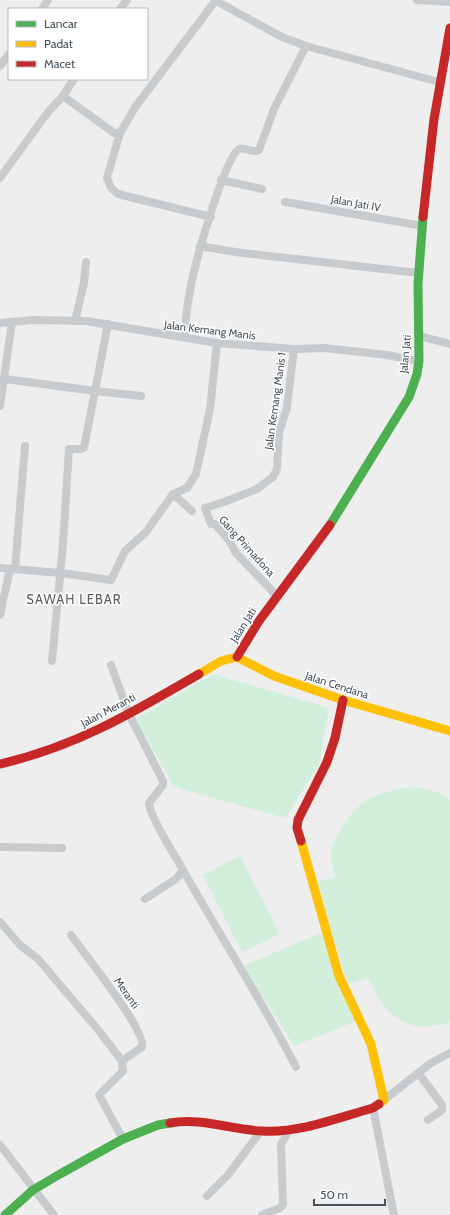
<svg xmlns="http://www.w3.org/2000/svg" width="450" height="1215" font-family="Cabin,sans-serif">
<rect width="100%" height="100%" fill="#efeeee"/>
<g fill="#d2efdc">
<path d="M213,674L329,708L319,765L285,818L174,787L136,719Z"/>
<path d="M415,787L439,793L450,799V1022C410,1036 382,1016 369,978L348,984L316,882L335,877C333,869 330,861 331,853C334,834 352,810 367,800C381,791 400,789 415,787Z"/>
<path d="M240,856L280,934L242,952L203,875Z"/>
<path d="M321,933L356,1021L294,1046L243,966Z"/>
</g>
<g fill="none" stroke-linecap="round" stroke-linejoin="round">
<g stroke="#c8cbcd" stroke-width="8">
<path d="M417,0L450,2"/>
<path d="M216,1L282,37L306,46L439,82"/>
<path d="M42,9L48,0"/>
<path d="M120,9L127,0"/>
<path d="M0,66L9,54"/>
<path d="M63,96L114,133H120L136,106L216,0"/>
<path d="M120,133L107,178L111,188L118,194L211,217"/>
<path d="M0,178L48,112L63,96L74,79"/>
<path d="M221,180L262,189"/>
<path d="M285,202L423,226"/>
<path d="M200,246L235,252L418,273"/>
<path d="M75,321L84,283L86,262"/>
<path d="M0,323L33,320L86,321L217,343L294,349L325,348L387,355L417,361"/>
<path d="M419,336L450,344"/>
<path d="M184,337C186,320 187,303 191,286C194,266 225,156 239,149C245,146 252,154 259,150L274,109L306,46"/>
<path d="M5,379L95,391L108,324"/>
<path d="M0,406L12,322"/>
<path d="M173,494L192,511"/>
<path d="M0,568L61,573L111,580L125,551L146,532L173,494L187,488L196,474L210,409L217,343"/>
<path d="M15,569L25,446"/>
<path d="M277,596L236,553L229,540L215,524H211L205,508L224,502L257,489L273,477L277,469L279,433L287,407L294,349"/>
<path d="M0,615L10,569"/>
<path d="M52,661L63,544L69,449H81L84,448L95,391L141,396"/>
<path d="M111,665L129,714L163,781V785L149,803C149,815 172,851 179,863C217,931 260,997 296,1067"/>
<path d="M0,847L62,848"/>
<path d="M145,899L176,879L183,870"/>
<path d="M0,922L20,945L38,959L100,1032L122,1061L123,1071L99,1095L123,1139"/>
<path d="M71,935C83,952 147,1031 142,1047L122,1061"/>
<path d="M419,1074L442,1105V1110L428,1120"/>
<path d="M384,1100L431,1063L450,1053"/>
<path d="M373,1108L394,1215"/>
<path d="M0,1145L54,1215"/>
<path d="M207,1196L228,1175L261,1131"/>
<path d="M262,1215L280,1208L283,1204L281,1144L289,1131"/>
</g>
<g stroke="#4caf50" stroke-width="9">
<path d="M330,525L409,397L417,374L419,361L418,284L423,217"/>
<path d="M5,1215L33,1190L60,1174L123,1139L158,1125L170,1123"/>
</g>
<g stroke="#ffc107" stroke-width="9">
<path d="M199,674L221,661L237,657L274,676L343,700L450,731"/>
<path d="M301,841L339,976L371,1044L384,1100L379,1104"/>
</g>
<g stroke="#c62828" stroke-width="9">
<path d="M423,217L434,119L450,28"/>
<path d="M237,657L259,621L330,525"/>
<path d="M0,764C77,746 132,713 199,674"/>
<path d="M301,841L297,828L298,820L327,762L335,738L343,700"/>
<path d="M170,1123C200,1117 232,1130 262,1131C300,1133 337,1118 373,1108L379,1104"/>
</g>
</g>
<g text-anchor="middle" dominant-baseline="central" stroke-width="3" stroke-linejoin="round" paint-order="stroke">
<g font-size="11" fill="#45525c" stroke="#fff">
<text transform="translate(356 203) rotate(10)">Jalan Jati IV</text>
<text transform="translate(210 330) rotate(7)">Jalan Kemang Manis</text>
<text transform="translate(405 354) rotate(-85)">Jalan Jati</text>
<text transform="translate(275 401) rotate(-82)">Jalan Kemang Manis 1</text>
<text transform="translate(247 546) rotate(48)">Gang Primadona</text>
<text transform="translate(243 625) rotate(-58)">Jalan Jati</text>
<text transform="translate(337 685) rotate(18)">Jalan Cendana</text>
<text transform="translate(108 710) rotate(-28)">Jalan Meranti</text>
<text transform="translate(127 993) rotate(55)">Meranti</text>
</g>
<g font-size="13" letter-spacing="1" fill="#5a5e63" stroke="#fff">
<text x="74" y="599">SAWAH LEBAR</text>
</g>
</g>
<rect x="8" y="8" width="140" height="72" fill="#ffffff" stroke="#b5babe"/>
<rect x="16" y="21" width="20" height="6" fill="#4caf50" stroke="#b5babe"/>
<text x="44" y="28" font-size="12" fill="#45525c">Lancar</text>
<rect x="16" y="41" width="20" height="6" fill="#ffc107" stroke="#b5babe"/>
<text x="44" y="48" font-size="12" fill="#45525c">Padat</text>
<rect x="16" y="61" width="20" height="6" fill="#c62828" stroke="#b5babe"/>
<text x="44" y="68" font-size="12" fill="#45525c">Macet</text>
<path d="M314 1199v6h71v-6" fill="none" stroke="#45525c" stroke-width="2"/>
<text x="320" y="1199" font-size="12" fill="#45525c" stroke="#ffffff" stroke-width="3" paint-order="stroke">50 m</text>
</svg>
